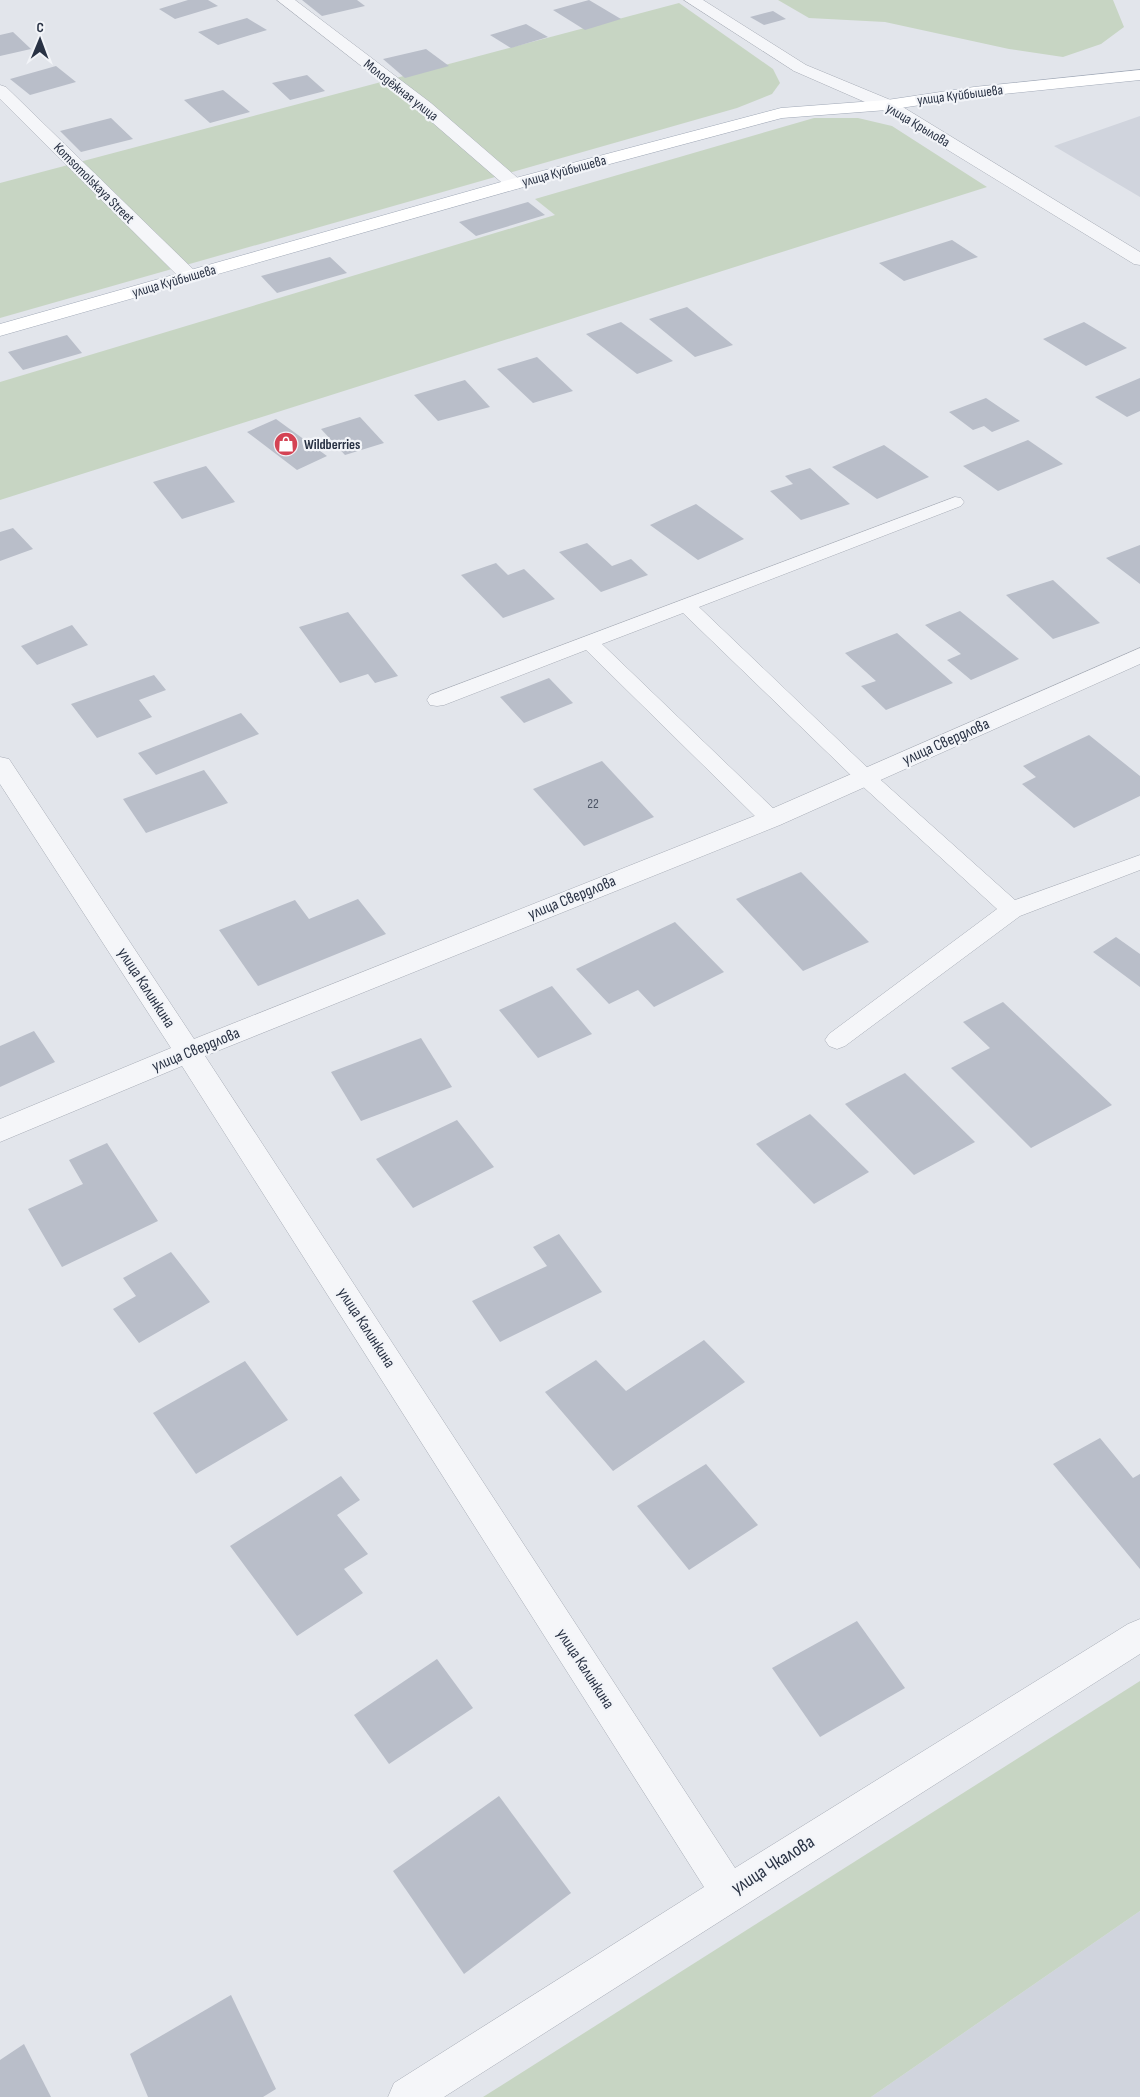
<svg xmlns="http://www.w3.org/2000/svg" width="1140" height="2097" font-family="'Sofia Sans Condensed',sans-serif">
<rect width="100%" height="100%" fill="#e2e5eb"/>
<g fill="#d0d4dd">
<path d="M1140,116V197L1054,146Z"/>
<path d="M1140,1911V2097H871Z"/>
</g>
<g fill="#c7d5c3">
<path d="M778,0H1113L1124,27L1101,44L1063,57L1009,49L885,22L809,18Z"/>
<path d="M679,3L773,69L780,83L772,94L737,108L0,318V183Z"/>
<path d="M814,118H858L892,126L987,187L0,500V382L555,215L535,199Z"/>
<path d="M1140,1681V1911L871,2097H483Z"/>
</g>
<g fill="#b9bec9">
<path d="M188,0H208L218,6L175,19L159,9Z"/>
<path d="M302,0H357L365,6L322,16Z"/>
<path d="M589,0L621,19L585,30L553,10Z"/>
<path d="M773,11L786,19L764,25L750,17Z"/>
<path d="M247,18L267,30L218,45L198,32Z"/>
<path d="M526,24L548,37L511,48L490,35Z"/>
<path d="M13,32L31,49L0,56V35Z"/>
<path d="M426,49L449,66L405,78L383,59Z"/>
<path d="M56,66L76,82L30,95L10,79Z"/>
<path d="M307,75L325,91L290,100L272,83Z"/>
<path d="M223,90L250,112L210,123L184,100Z"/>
<path d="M111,118L133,139L81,152L60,131Z"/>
<path d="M528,202L545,215L476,236L459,222Z"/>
<path d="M952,240L978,257L904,281L879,263Z"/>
<path d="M330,257L347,273L277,293L261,276Z"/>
<path d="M687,307L733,345L695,357L649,319Z"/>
<path d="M621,322L673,361L637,374L586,334Z"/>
<path d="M1084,322L1127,348L1086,366L1043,339Z"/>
<path d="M67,335L82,353L23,370L8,352Z"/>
<path d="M537,357L573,391L533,403L497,369Z"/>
<path d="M1140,378V411L1127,417L1095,397Z"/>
<path d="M465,380L490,407L438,421L414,395Z"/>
<path d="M986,398L1020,421L992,432L984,426L973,430L949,412Z"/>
<path d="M360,417L384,443L345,455L321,429Z"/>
<path d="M276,419L327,456L297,470L247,432Z"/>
<path d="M1028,440L1063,464L998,491L963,466Z"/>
<path d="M884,445L929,477L877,499L832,467Z"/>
<path d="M206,466L235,502L182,519L153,482Z"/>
<path d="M810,468L850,504L801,520L770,491L793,484L785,476Z"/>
<path d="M696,504L744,539L698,560L650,525Z"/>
<path d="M13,528L33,549L0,561V532Z"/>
<path d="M587,543L612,566L631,559L648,575L601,592L559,552Z"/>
<path d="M1140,545V584L1106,558Z"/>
<path d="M496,563L508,575L524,569L555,599L503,618L461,575Z"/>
<path d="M1053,580L1100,623L1053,639L1006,595Z"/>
<path d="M960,611L1019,659L971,680L947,660L961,654L925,625Z"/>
<path d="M348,612L398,676L375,683L368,674L340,683L299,627Z"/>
<path d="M72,625L88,645L37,665L21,646Z"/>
<path d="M897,633L953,683L886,710L861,686L876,681L845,653Z"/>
<path d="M154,675L166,690L139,700L152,717L97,738L71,704Z"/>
<path d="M549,678L573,703L524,723L500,697Z"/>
<path d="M241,713L259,734L156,775L138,753Z"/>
<path d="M1089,735L1140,776V796L1074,828L1022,784L1036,777L1023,766Z"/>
<path d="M602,761L654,817L584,846L533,789Z"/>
<path d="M204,770L228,803L146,833L123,799Z"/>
<path d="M801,872L869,942L803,971L736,899Z"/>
<path d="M358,899L386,934L258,986L219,930L295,900L309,919Z"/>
<path d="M675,922L724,972L654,1007L638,990L609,1004L576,969Z"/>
<path d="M1116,937L1140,954V987L1093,952Z"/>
<path d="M552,986L592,1034L538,1058L499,1010Z"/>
<path d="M1003,1002L1112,1105L1031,1148L951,1068L990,1048L963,1022Z"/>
<path d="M34,1031L55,1062L0,1087V1046Z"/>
<path d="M421,1038L452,1087L361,1121L331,1072Z"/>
<path d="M905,1073L975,1142L914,1175L845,1104Z"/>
<path d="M810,1114L869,1172L814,1204L756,1144Z"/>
<path d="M457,1120L494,1167L413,1208L376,1159Z"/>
<path d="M107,1143L158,1221L62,1267L28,1209L83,1184L69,1160Z"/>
<path d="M559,1234L602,1292L500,1342L472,1301L547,1266L533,1247Z"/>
<path d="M171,1252L210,1302L139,1343L113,1309L136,1296L123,1278Z"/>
<path d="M704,1340L745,1382L613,1471L545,1392L596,1360L626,1391Z"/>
<path d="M245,1361L288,1420L196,1474L153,1413Z"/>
<path d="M1100,1438L1133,1478L1140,1474V1569L1053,1464Z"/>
<path d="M706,1464L758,1525L689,1570L637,1506Z"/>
<path d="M341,1476L360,1500L337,1515L368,1554L344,1569L363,1593L297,1636L230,1546Z"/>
<path d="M857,1621L905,1688L820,1737L772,1668Z"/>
<path d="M437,1659L473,1708L389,1764L354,1715Z"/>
<path d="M499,1796L571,1893L464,1974L393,1871Z"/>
<path d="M231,1995L276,2089L263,2097H148L130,2054Z"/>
<path d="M24,2044L51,2097H0V2060Z"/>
</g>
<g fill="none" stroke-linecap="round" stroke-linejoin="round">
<g stroke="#a7acb6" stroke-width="1">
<path id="service" d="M955,497L961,498L964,502L961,506L699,607L873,773L1015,900L1140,855V870L1020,916L845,1046L837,1049L829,1046L825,1040L829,1034L997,909L859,783L683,613L602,644L779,814L782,819L779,824L771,826L763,824L586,650L444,705L437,706L430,705L427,700L430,695Z"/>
</g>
<g stroke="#a7acb6" stroke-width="1">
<g id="minor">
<path d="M277,0H295L431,103L520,180L523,184L520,188L514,189L508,188L419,111Z"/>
<path d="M684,0H703L806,65L893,101L1140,252V265L1134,264L881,109L794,71Z"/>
<path d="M0,85L6,87L196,272L198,276L196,280L189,282L182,280L0,99Z"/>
<path d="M1140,648V664L780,825L205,1056L735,1868L1128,1624L1140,1619V1654L444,2097H388L394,2083L704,1887L182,1066L0,1142V1119L171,1048L0,784V757L9,759L194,1039L762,813Z"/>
</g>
</g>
<g stroke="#a1a9b7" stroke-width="1">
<path id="primary" d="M1140,70V80L974,97L887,110L782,118L520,188L0,336V324L508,180L781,108L887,100L974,87Z"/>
</g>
<use href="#service" fill="#f5f6f9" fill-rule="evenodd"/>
<use href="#minor" fill="#f5f6f9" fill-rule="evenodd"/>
<use href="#primary" fill="#fff" fill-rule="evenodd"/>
</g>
<defs>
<g id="shop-disc" transform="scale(1.25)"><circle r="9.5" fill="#d44354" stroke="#f2f4f8"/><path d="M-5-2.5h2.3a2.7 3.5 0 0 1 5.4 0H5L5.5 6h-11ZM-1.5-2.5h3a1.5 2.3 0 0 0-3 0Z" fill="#fff"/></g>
</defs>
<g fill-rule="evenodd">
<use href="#shop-disc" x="286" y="444"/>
</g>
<g text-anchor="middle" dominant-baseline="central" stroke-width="4.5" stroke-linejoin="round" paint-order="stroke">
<g font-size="14" fill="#293244" stroke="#f2f4f8">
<text transform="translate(401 90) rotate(38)">Молодёжная улица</text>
<text transform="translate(960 95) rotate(-7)">улица Куйбышева</text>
<text transform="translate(918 125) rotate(31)">улица Крылова</text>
<text transform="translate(564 171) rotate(-15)">улица Куйбышева</text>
<text transform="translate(94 183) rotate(45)">Komsomolskaya Street</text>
<text transform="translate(174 281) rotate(-16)">улица Куйбышева</text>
</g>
<g font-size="14" font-weight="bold" fill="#293244" stroke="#f2f4f8" text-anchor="start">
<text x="304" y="444">Wildberries</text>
</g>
<g font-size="14" fill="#4d5565">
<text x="593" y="803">22</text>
</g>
<g font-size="16" fill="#293244" stroke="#f2f4f8">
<text transform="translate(946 742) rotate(-24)">улица Свердлова</text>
<text transform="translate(572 898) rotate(-22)">улица Свердлова</text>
<text transform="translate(146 988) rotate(57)">улица Калинкина</text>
<text transform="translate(196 1050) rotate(-22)">улица Свердлова</text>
<text transform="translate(366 1328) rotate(57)">улица Калинкина</text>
<text transform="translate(585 1669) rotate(57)">улица Калинкина</text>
</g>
<g font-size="19" fill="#293244" stroke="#f2f4f8">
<text transform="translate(773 1865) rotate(-32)">улица Чкалова</text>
</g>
</g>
<g transform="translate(40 40) rotate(1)" stroke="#f2f4f8" stroke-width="4" paint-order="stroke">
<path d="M0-4L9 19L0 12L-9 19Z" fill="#293244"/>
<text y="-8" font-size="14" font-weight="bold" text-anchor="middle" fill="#293244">С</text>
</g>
</svg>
